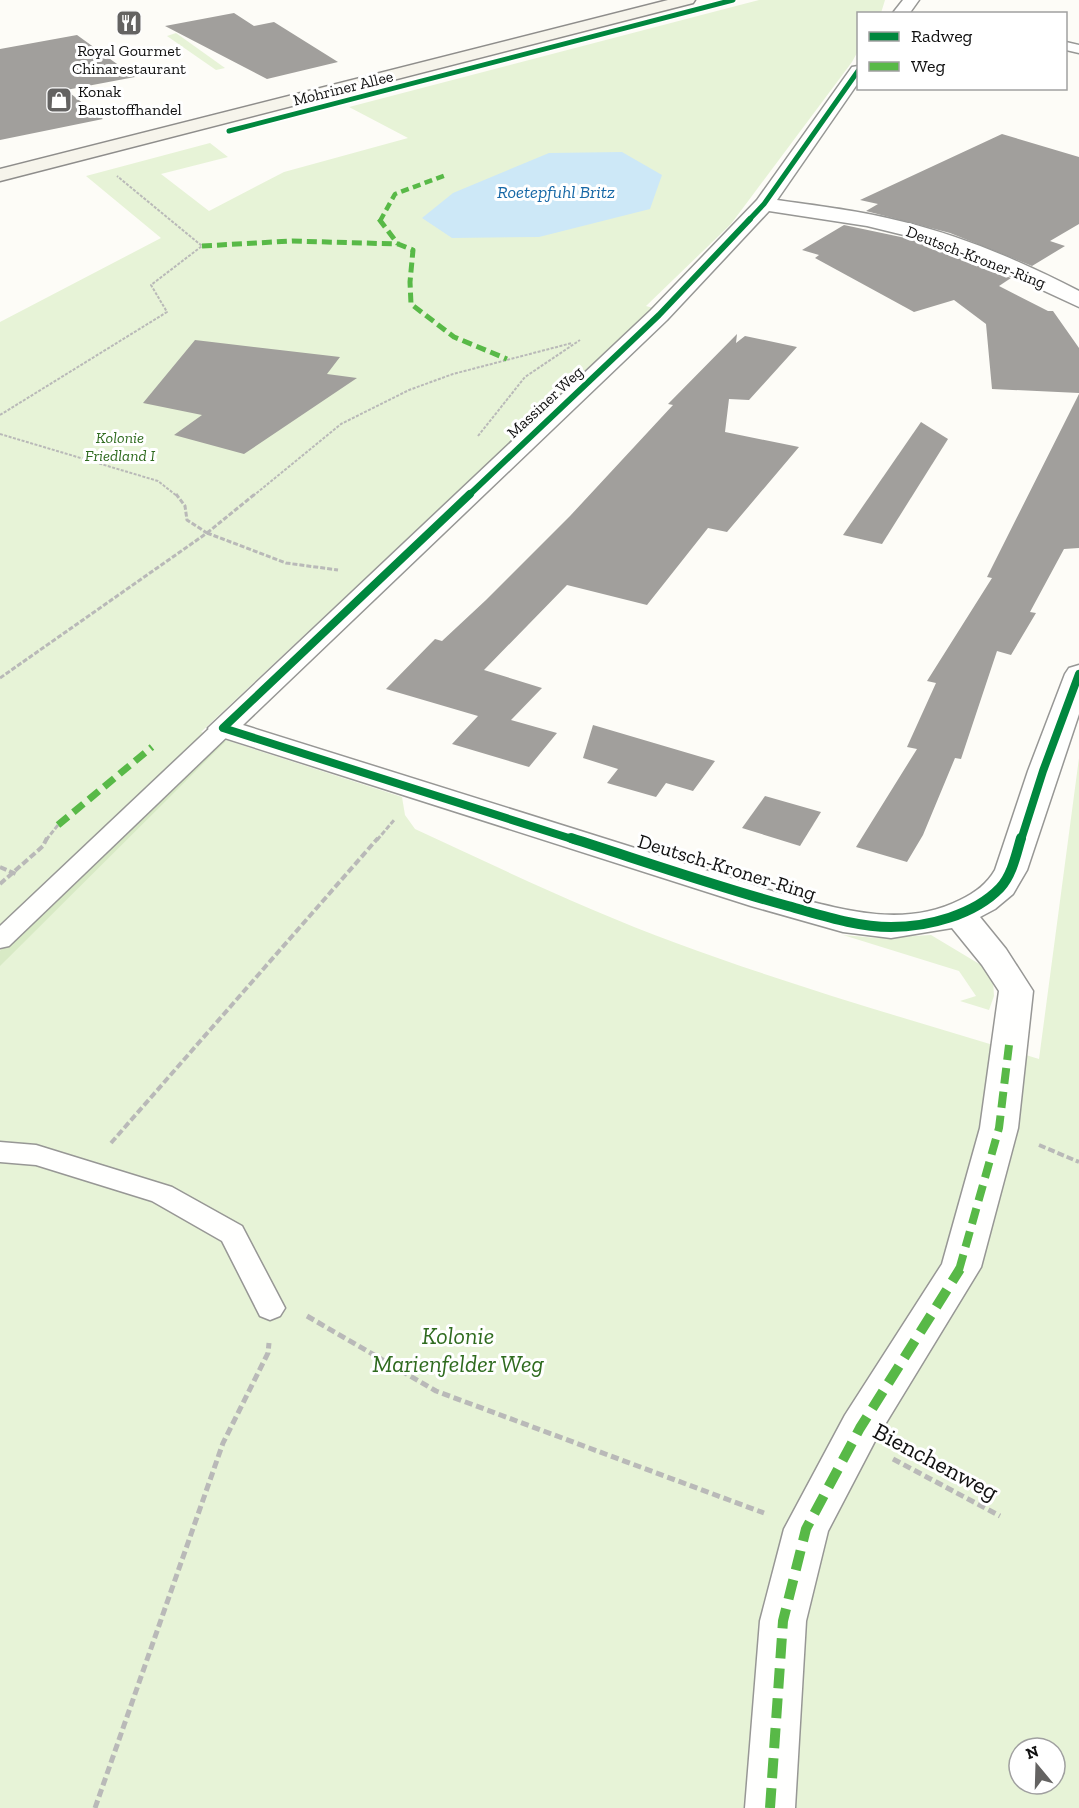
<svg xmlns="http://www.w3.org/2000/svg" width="1079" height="1808" font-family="'Zilla Slab',serif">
<rect width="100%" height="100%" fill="#fdfcf7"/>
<g fill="#e7f3d7" fill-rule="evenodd">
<path d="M759,0H885L881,13L858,14V51L852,62L731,224L646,306L653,308L201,732L402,797L405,815L415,829C501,869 587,910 676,943C795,987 918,1022 1039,1059L1079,758V1808H0V322L161,238L86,176L210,143L228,157L161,174L209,211L284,172L408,138L349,107ZM1019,1748H1055V1784H1019Z"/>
<path d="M176,33L225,68L216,70L167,36Z"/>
<path d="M843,935L877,938L931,935L981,965L993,980L994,996L989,1010L960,1001L976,996L959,971Z"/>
</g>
<path fill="#d8eac5" d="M226,741L0,966V951L207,748Z"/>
<path fill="#cde8f7" d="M622,152L662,175L650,209L539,237L452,238L422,218L453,193L549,153Z"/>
<g fill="#a19f9c">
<path d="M234,13L254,26L274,22L338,62L267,79L165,26Z"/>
<path d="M77,35L135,77L66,90L103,119L0,140V49Z"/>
<path d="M1002,134L1079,157V224L1050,241L1065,246L1032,266L950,233L866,211L878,204L860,200Z"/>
<path d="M844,225L915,240L1011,278L999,286L1048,311H1053L1079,348V393L992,389L986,324L954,300L914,312L815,258L819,255L802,250Z"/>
<path d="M737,334L736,343L745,336L797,347L749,400L729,399L725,432L799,447L727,532L708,528L647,605L567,585L484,670L542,688L511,720L557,733L529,767L452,744L478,716L386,689L435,639L442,641L486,600L570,516L673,405L668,404Z"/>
<path d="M195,340L340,357L327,374L357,378L244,454L174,435L202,415L143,403Z"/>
<path d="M1079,394V548L1064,549L1030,612L1036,613L1011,655L997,651L961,759L955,758L923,835L907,862L856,847L917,749L907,747L936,683L927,681L992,578L987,577Z"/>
<path d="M921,422L948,439L882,544L843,535Z"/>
<path d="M593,725L715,761L693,791L666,783L656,797L607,783L618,769L583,758Z"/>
<path d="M765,796L821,812L800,846L742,828Z"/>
</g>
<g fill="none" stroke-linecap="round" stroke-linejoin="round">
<g stroke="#979795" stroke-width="3">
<g id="lane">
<path d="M1066,42L1079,45V53L1066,50Z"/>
<path d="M223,722L231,723L234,728L231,733L9,946L0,948V926L215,723Z"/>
<path d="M0,1142L36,1145L172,1187L242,1226L285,1308L280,1316L270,1320L260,1316L222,1241L152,1201L36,1165L0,1162Z"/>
</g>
</g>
<g stroke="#979795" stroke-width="3">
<g id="street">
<path d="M903,0H919L909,14H892Z"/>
<path d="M858,66V83L777,200C819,206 862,211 904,222C965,237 1023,262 1079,291V307L984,263L916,238L867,226L769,211L667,320L243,725L775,892C836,908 900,930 960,900C975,893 987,884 995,870L1028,771L1065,674L1069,668L1079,665V714L1027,870L1013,894L995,909L980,917L1006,949L1033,991L1018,1128L981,1267L875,1441L828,1531L806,1621L795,1808H745L760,1621L784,1529L845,1415L942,1264L980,1128L999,991L982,965L952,928L891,938L843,932L751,906L212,734L208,728L651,310L757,200L852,67Z"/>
</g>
</g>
<g stroke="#8e8d8b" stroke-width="3">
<path id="secondary" d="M668,0H695L693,3L0,181V169Z"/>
</g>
<g stroke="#b9b9b8" stroke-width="2" stroke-dasharray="3 1.5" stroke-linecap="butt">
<path d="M0,415L167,312L151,285L202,246L117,176"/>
<path d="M0,434L158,481L177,496"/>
<path d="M478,436L525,377L580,340"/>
<path d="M253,496L341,424L409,390L453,374L572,343"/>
</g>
<g stroke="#b9b9b8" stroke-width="3" stroke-dasharray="5 2" stroke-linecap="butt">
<path d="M207,533L255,494"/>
<path d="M207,533L286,563L338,570"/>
<path d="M0,678L207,533L187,520L185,506L176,494"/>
<path d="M46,840L58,825"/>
<path d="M377,840L395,819"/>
</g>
<g stroke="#b9b9b8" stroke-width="4" stroke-dasharray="7 3" stroke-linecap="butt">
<path d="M0,867L16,874"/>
<path d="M0,884L43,846L47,838"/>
<path d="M111,1143L378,838"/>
<path d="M1039,1145L1079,1162"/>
</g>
<g stroke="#b9b9b8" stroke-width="5" stroke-dasharray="8 4" stroke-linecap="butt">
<path d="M307,1316L436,1391L764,1513"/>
<path d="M893,1459L1000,1516"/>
<path d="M95,1808L223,1443L268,1353L269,1343"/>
</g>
<use href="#lane" fill="#fffffe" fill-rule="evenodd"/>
<use href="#street" fill="#fffffe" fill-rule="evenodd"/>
<use href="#secondary" fill="#f6f4eb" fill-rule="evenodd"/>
<path stroke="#58b947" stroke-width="4.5" stroke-dasharray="8 4.5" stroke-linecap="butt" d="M380,221L395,194L446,175"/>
<g stroke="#58b947" stroke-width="5" stroke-dasharray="10 5" stroke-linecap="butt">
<path d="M379,219L398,244"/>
<path d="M202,246L292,241L398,244L413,250L410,282L411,304L454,337L507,359"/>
</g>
<path stroke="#58b947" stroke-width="7" stroke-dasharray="13 7" stroke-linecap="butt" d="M58,825L152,747"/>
<path stroke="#58b947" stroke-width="8" stroke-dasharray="16 8" stroke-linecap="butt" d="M959,1270L999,1128L1009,1045"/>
<path stroke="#58b947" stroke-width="10" stroke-dasharray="20 10" stroke-linecap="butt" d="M770,1808L783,1621L806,1529L860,1428L960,1269"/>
<g stroke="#fff" stroke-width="8">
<g id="cycleway-far3">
<path d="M229,131L733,0"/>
<path d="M748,221L764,204L858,71"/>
</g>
</g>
<g stroke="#fff" stroke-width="8">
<path id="cycleway-far2" d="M468,496L659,315L750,219"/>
</g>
<g stroke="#fff" stroke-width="10">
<g id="cycleway-far1">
<path d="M470,494L223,728L575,840"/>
<path d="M1021,840L1043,771L1079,674"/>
</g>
</g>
<g stroke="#fff" stroke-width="14">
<path id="cycleway" d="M571,838C643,861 715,886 788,906C821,915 856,927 891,927C928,927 974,915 1000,888C1012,875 1016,855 1021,838"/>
</g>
<use href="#cycleway-far3" stroke="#00873e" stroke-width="5"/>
<use href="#cycleway-far2" stroke="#00873e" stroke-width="6"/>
<use href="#cycleway-far1" stroke="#00873e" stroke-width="8"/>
<use href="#cycleway" stroke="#00873e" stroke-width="10"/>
</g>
<defs>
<g id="restaurant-square" transform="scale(1.35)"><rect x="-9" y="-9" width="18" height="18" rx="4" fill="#646362" stroke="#fff"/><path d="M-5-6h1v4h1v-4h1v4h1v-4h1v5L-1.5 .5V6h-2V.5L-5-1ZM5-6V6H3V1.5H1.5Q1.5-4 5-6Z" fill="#fff"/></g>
<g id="shop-square" transform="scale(1.35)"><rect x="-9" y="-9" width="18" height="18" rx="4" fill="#646362" stroke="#fff"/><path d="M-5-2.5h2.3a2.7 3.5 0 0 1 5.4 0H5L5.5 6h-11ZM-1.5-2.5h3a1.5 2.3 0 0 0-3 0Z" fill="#fff"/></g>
</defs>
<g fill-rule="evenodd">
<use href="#restaurant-square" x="129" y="23"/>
<use href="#shop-square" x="59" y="100"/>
</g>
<g text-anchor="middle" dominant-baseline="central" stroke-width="6" stroke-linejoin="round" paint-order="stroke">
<g font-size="16" fill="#111" stroke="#fff">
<text x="129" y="50">Royal Gourmet<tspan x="129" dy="18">Chinarestaurant</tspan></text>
<text x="78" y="91" text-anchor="start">Konak<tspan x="78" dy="18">Baustoffhandel</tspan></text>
</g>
<g font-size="16" fill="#111" stroke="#fff">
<text transform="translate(343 88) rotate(-14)">Mohriner Allee</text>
<text transform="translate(976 257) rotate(21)">Deutsch-Kroner-Ring</text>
<text transform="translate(545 402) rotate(-43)">Massiner Weg</text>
</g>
<g font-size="16" font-style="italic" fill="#2f6b1f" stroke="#fff">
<text x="120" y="437">Kolonie<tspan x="120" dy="18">Friedland I</tspan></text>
</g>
<g font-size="18" font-style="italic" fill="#1768a6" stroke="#fff">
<text x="556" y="192">Roetepfuhl Britz</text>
</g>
<g font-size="20" fill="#111" stroke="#fff">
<text transform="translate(727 867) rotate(17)">Deutsch-Kroner-Ring</text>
</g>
<g font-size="24" font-style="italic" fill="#2f6b1f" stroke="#fff">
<text x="458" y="1335">Kolonie<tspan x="458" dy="28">Marienfelder Weg</tspan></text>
</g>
<g font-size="24" fill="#111" stroke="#fff">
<text transform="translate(936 1461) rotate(28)">Bienchenweg</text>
</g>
</g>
<rect x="857" y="12" width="210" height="78" fill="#ffffff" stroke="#a0a0a0" stroke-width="1.5"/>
<rect x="869" y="32" width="30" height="9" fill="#00873e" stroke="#a0a0a0" stroke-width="1.5"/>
<text x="911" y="42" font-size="18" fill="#111111">Radweg</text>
<rect x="869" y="62" width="30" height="9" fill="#58b947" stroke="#a0a0a0" stroke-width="1.5"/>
<text x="911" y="72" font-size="18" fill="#111111">Weg</text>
<g transform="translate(1037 1766) rotate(341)"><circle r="28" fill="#ffffff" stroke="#a0a0a0" stroke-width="1.5"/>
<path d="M0-4.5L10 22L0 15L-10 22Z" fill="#646362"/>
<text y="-9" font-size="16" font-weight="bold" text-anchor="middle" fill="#111111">N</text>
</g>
</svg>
